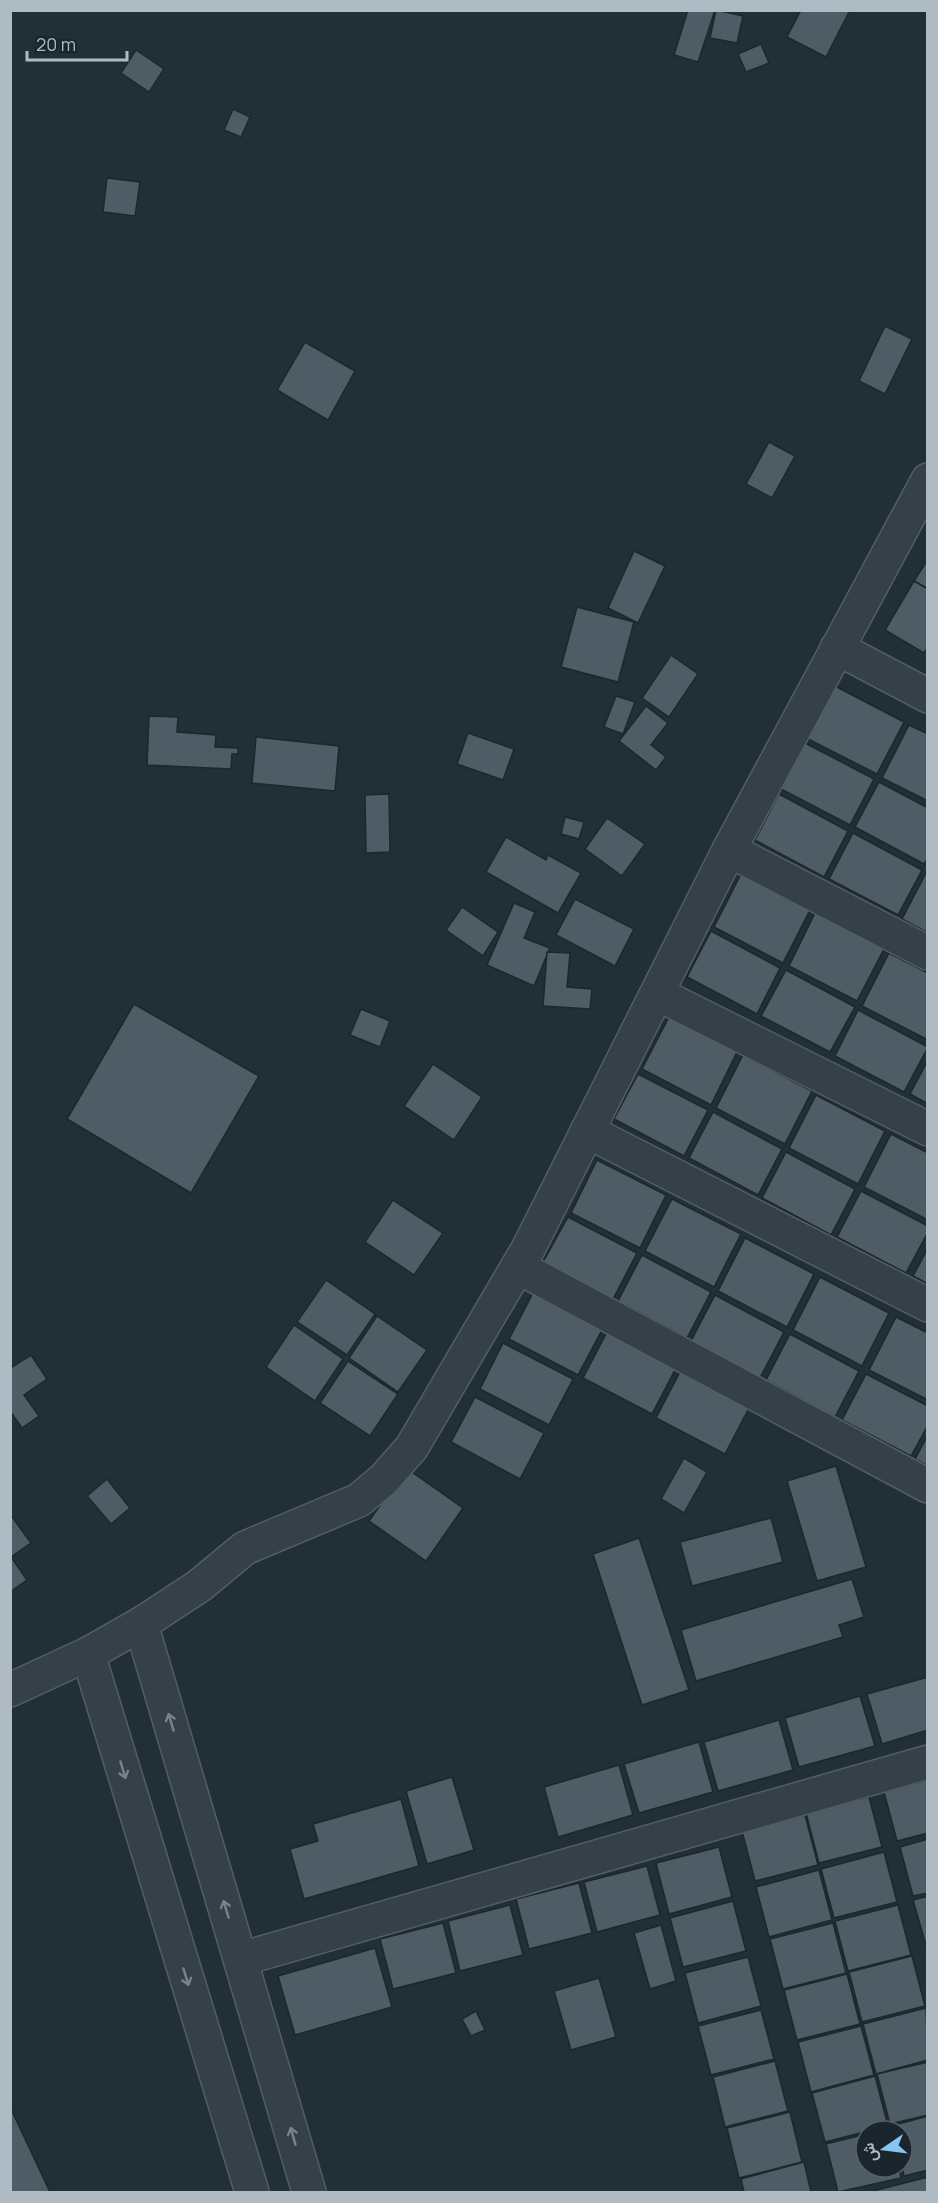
<svg xmlns="http://www.w3.org/2000/svg" width="938" height="2203" font-family="Manrope,Vazirmatn,sans-serif">
<rect width="100%" height="100%" fill="#212f37"/>
<g fill="#4d5c65" stroke="#1c272e" stroke-width="1.5">
<path d="M688,10H715L698,62L674,55Z"/>
<path d="M716,10L743,16L737,43L710,38Z"/>
<path d="M801,10H850L826,57L787,37Z"/>
<path d="M761,44L769,63L746,72L738,54Z"/>
<path d="M136,50L164,69L149,92L121,73Z"/>
<path d="M233,109L250,117L241,137L224,130Z"/>
<path d="M107,178L140,182L135,216L103,212Z"/>
<path d="M885,326L912,339L885,394L859,381Z"/>
<path d="M305,342L355,371L328,420L277,390Z"/>
<path d="M769,442L795,456L772,498L746,484Z"/>
<path d="M634,551L665,566L638,623L608,608Z"/>
<path d="M928,559V589L914,581Z"/>
<path d="M914,581L928,589V646L924,653L885,630Z"/>
<path d="M577,607L634,622L618,682L561,667Z"/>
<path d="M671,655L698,674L669,717L642,698Z"/>
<path d="M835,686L904,722L877,774L808,739Z"/>
<path d="M616,696L635,702L623,734L604,727Z"/>
<path d="M646,706L668,723L651,745L666,757L656,770L619,741Z"/>
<path d="M149,716L178,717L177,732L216,735L215,747L238,748V754H232L231,769L147,765Z"/>
<path d="M909,725L928,734V801L882,778Z"/>
<path d="M468,733L514,749L503,780L457,764Z"/>
<path d="M256,737L339,746L335,791L252,783Z"/>
<path d="M805,743L874,779L850,825L781,789Z"/>
<path d="M879,782L928,808V858L924,864L855,827Z"/>
<path d="M389,794L390,852L366,853L365,795Z"/>
<path d="M779,794L848,831L824,877L755,840Z"/>
<path d="M565,817L584,822L579,839L561,834Z"/>
<path d="M607,818L645,844L622,876L585,849Z"/>
<path d="M853,833L922,870L898,915L829,879Z"/>
<path d="M506,837L546,860L548,855L581,873L558,913L486,872Z"/>
<path d="M926,873L928,874V933L902,919Z"/>
<path d="M741,874L810,910L783,963L714,927Z"/>
<path d="M575,899L634,929L615,966L556,935Z"/>
<path d="M514,903L535,912L524,938L550,948L534,986L487,965Z"/>
<path d="M462,907L498,932L483,956L446,930Z"/>
<path d="M815,913L884,949L857,1001L789,966Z"/>
<path d="M711,931L780,968L757,1014L687,977Z"/>
<path d="M547,952L570,953L567,987L592,989L590,1009L543,1006Z"/>
<path d="M889,953L928,973V1040L862,1006Z"/>
<path d="M786,970L855,1007L830,1052L761,1016Z"/>
<path d="M134,1004L259,1076L191,1193L67,1119Z"/>
<path d="M361,1009L390,1021L380,1047L350,1035Z"/>
<path d="M858,1010L928,1047L904,1092L835,1056Z"/>
<path d="M669,1017L737,1052L711,1105L642,1069Z"/>
<path d="M743,1055L812,1091L785,1144L716,1108Z"/>
<path d="M928,1060V1104L910,1094Z"/>
<path d="M433,1064L482,1097L454,1140L404,1106Z"/>
<path d="M638,1074L708,1110L684,1156L614,1119Z"/>
<path d="M816,1095L885,1131L858,1184L789,1148Z"/>
<path d="M713,1112L782,1149L758,1195L689,1158Z"/>
<path d="M891,1134L928,1153V1220L864,1187Z"/>
<path d="M786,1152L855,1189L831,1235L762,1198Z"/>
<path d="M597,1160L666,1195L640,1248L571,1213Z"/>
<path d="M861,1191L928,1226V1232L906,1273L837,1237Z"/>
<path d="M672,1199L741,1234L714,1287L645,1251Z"/>
<path d="M393,1200L443,1233L414,1275L365,1242Z"/>
<path d="M568,1217L637,1253L613,1299L543,1262Z"/>
<path d="M745,1238L814,1274L787,1327L718,1291Z"/>
<path d="M928,1248V1284L913,1276Z"/>
<path d="M642,1255L711,1292L687,1338L618,1301Z"/>
<path d="M820,1277L889,1313L862,1366L793,1330Z"/>
<path d="M326,1280L375,1314L347,1355L297,1322Z"/>
<path d="M533,1293L602,1330L578,1375L509,1339Z"/>
<path d="M715,1295L784,1332L760,1378L691,1341Z"/>
<path d="M377,1316L427,1350L398,1392L349,1358Z"/>
<path d="M896,1317L928,1333V1400L869,1370Z"/>
<path d="M294,1325L343,1359L315,1401L266,1367Z"/>
<path d="M607,1332L676,1368L652,1414L583,1378Z"/>
<path d="M790,1334L859,1371L835,1417L766,1380Z"/>
<path d="M503,1343L573,1379L549,1425L480,1389Z"/>
<path d="M31,1355L47,1379L24,1395L39,1416L22,1428L10,1411V1365L12,1367Z"/>
<path d="M348,1361L398,1394L370,1436L320,1403Z"/>
<path d="M680,1372L749,1408L725,1454L656,1418Z"/>
<path d="M866,1374L928,1406V1425L911,1456L842,1420Z"/>
<path d="M475,1397L544,1433L520,1479L451,1442Z"/>
<path d="M928,1435V1466L915,1459Z"/>
<path d="M684,1458L707,1472L684,1513L661,1499Z"/>
<path d="M836,1466L866,1567L817,1581L787,1481Z"/>
<path d="M406,1468L463,1508L426,1561L369,1521Z"/>
<path d="M107,1479L130,1508L111,1524L87,1496Z"/>
<path d="M10,1514L31,1543L11,1557L27,1580L10,1592Z"/>
<path d="M771,1518L783,1562L692,1586L680,1542Z"/>
<path d="M639,1538L689,1690L642,1705L593,1554Z"/>
<path d="M852,1579L864,1617L839,1625L843,1637L696,1681L681,1630Z"/>
<path d="M928,1677V1730L882,1744L867,1694Z"/>
<path d="M860,1696L875,1746L799,1767L785,1718Z"/>
<path d="M779,1720L793,1770L718,1791L704,1742Z"/>
<path d="M699,1742L713,1792L639,1813L624,1764Z"/>
<path d="M619,1765L633,1815L558,1837L544,1787Z"/>
<path d="M452,1777L474,1850L427,1864L406,1791Z"/>
<path d="M928,1780V1833L897,1841L884,1792Z"/>
<path d="M869,1797L882,1847L819,1863L806,1813Z"/>
<path d="M401,1799L419,1866L304,1899L290,1849L318,1841L313,1824Z"/>
<path d="M805,1815L818,1865L755,1881L742,1831Z"/>
<path d="M928,1839V1893L913,1896L900,1847Z"/>
<path d="M719,1847L732,1897L669,1914L656,1863Z"/>
<path d="M884,1852L897,1902L834,1918L821,1869Z"/>
<path d="M647,1866L660,1915L597,1932L584,1882Z"/>
<path d="M819,1870L832,1920L769,1937L756,1887Z"/>
<path d="M579,1883L592,1933L529,1949L516,1899Z"/>
<path d="M928,1896V1949H927L913,1900Z"/>
<path d="M733,1901L746,1951L683,1967L670,1918Z"/>
<path d="M510,1905L523,1955L460,1971L448,1921Z"/>
<path d="M898,1905L911,1955L848,1971L835,1921Z"/>
<path d="M443,1923L456,1973L393,1989L380,1939Z"/>
<path d="M833,1923L846,1973L783,1989L770,1939Z"/>
<path d="M661,1925L676,1981L650,1989L634,1933Z"/>
<path d="M375,1948L392,2007L295,2035L278,1976Z"/>
<path d="M912,1956L925,2006L862,2022L849,1972Z"/>
<path d="M748,1957L761,2006L698,2023L685,1973Z"/>
<path d="M847,1974L860,2024L797,2040L784,1990Z"/>
<path d="M599,1978L616,2037L571,2050L554,1991Z"/>
<path d="M926,2008L928,2060L876,2074L863,2024Z"/>
<path d="M761,2010L774,2059L711,2075L698,2026Z"/>
<path d="M476,2011L485,2030L471,2036L462,2019Z"/>
<path d="M861,2026L874,2075L811,2092L798,2042Z"/>
<path d="M775,2061L788,2111L725,2127L713,2077Z"/>
<path d="M928,2062V2115L890,2124L877,2074Z"/>
<path d="M875,2076L888,2126L825,2142L812,2093Z"/>
<path d="M10,2107L50,2192H10Z"/>
<path d="M790,2112L802,2162L739,2178L727,2128Z"/>
<path d="M928,2116V2170L904,2176L902,2167V2131H892L891,2126Z"/>
<path d="M866,2134V2167H899L901,2178L838,2192L826,2144Z"/>
<path d="M804,2162L811,2192H744L741,2179Z"/>
<path d="M928,2177V2192H869Z"/>
</g>
<g fill="none" stroke-linecap="round" stroke-linejoin="round">
<g stroke="#525e65" stroke-width="36">
<g id="street">
<path d="M837,648L928,696"/>
<path d="M729,850L928,953"/>
<path d="M658,994L928,1129"/>
<path d="M587,1131L928,1305"/>
<path d="M518,1267L928,1486"/>
<path d="M141,1624L309,2192"/>
<path d="M88,1654L252,2192"/>
<path d="M10,1690L88,1654L141,1624L199,1586L245,1548L359,1500L384,1479L412,1447L528,1249L729,850L928,480"/>
<path d="M241,1959L928,1762"/>
</g>
</g>
<use href="#street" stroke="#354047" stroke-width="33"/>
</g>
<defs><path id="oneway-shaft" d="M-6 0H5M1.5-3L5.5 0L1.5 3" fill="none" stroke-width="1.6" stroke-linecap="round" stroke-linejoin="round" transform="scale(1.5)"/></defs>
<g stroke="#78848c">
<use href="#oneway-shaft" transform="translate(171 1722) rotate(-107)"/>
<use href="#oneway-shaft" transform="translate(123 1770) rotate(73)"/>
<use href="#oneway-shaft" transform="translate(226 1909) rotate(-107)"/>
<use href="#oneway-shaft" transform="translate(186 1977) rotate(73)"/>
<use href="#oneway-shaft" transform="translate(293 2136) rotate(-106)"/>
</g>
<rect width="938" height="2203" fill="none" stroke="#afbbc4" stroke-width="24"/>
<g transform="translate(884 2149) rotate(256)"><circle r="28" fill="#1a252c" stroke="#566169" stroke-width="1.5"/>
<path d="M0-4.5L10 22L0 15L-10 22Z" fill="#86c6f2"/>
<text y="-9" font-size="16" font-weight="bold" text-anchor="middle" fill="#afbbc4">ش</text>
</g>
<path d="M27 51v9h100v-9" fill="none" stroke="#afbbc4" stroke-width="3"/>
<text x="36" y="51" font-size="18" fill="#afbbc4" stroke="#1a252c" stroke-width="4.5" paint-order="stroke">20 m</text>
</svg>
